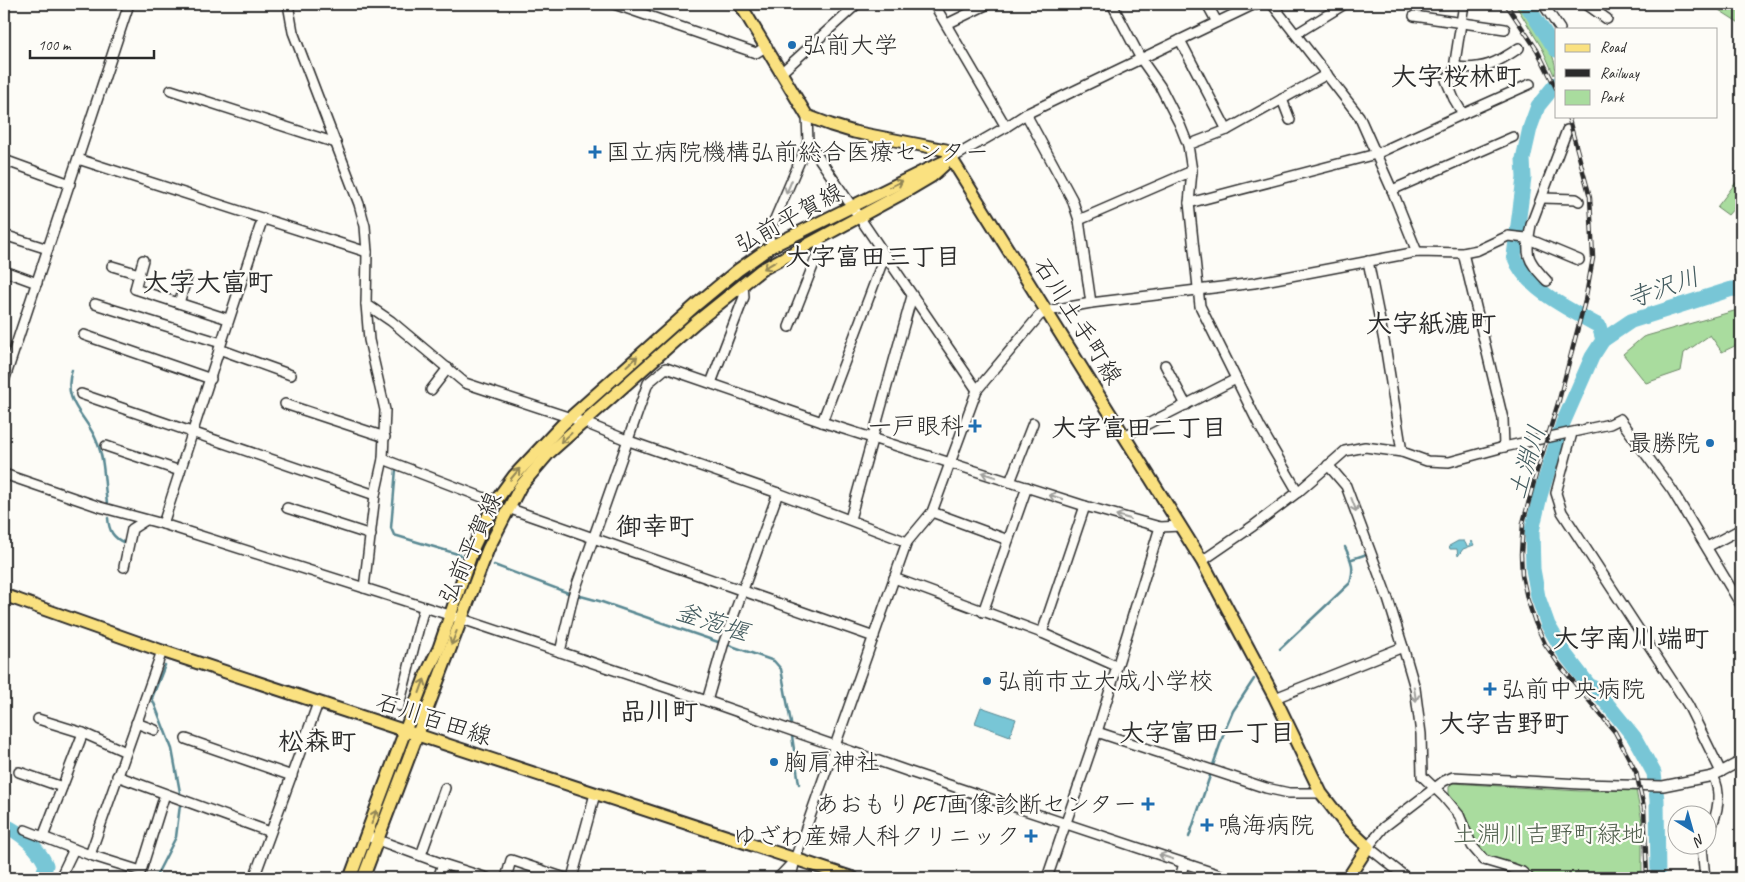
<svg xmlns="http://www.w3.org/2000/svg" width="1745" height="882" font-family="Caveat,'Klee One',sans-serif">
<rect width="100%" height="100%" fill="#fdfcf7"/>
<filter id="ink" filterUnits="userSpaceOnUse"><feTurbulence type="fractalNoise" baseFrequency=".02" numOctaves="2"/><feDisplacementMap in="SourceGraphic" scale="10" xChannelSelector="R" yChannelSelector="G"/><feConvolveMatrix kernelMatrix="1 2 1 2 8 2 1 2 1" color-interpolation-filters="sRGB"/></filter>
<g filter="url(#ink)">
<g fill="#a9dc9e" stroke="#6a8464">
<path d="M1515,4H1522C1530,16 1563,62 1554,75L1543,50Z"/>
<path d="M1723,4H1741V24L1719,10Z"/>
<path d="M1741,176V200L1728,215L1717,207Z"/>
<path d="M1741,309V343L1722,352L1710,335L1684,353L1681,371L1646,383L1623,354L1643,337Z"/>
<path d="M1452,783L1580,791L1636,790L1642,821V878H1533L1484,854L1449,797V787Z"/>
</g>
<g fill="#78c6d6" stroke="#598892">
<path d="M1458,541H1464L1467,546H1469L1472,541L1474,545L1463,549L1458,556L1457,549H1450L1449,546Z"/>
<path d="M981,707L1016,719L1010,736L975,723Z"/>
</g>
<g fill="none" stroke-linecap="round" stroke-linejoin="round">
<g stroke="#598892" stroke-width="2.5">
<path d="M72,370C61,403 87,415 97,442C105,461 104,484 107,503"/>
<path d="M396,469L391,528L394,535L461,555"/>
<path d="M108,518C109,531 113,538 125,543"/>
<path d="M1352,559L1364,555"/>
<path d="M494,565L571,594"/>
<path d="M577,595L599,601L721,643"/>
<path d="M726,644L774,661L781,669L791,723"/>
<path d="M1280,649L1350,583C1355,567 1351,560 1345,547"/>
<path d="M165,665L152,698L172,749L180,792"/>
<path d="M792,736L799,784"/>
<path d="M1212,768L1225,730L1233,711L1254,679"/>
<path d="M1189,837L1211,773"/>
<path d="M155,878L176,837L180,805"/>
</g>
<g stroke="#78c6d6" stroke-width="15">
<path d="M1526,4L1556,50"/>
<path d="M1556,84L1538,106L1530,128L1523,159L1524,178L1514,256C1526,290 1569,309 1599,326L1603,340"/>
<path d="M4,825C21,833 38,847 46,865L42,878"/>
<path d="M1658,878L1657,800L1654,773L1634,737L1595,689L1588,684L1565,654L1548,625L1538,597L1533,569L1532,531L1540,496L1563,423L1592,357L1603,340L1631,321L1732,289L1741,290"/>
</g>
<g stroke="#2b2b2b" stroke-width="12">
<g id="minor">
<path d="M288,4L293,32L359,204L365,226L367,252L366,304L369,340L385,410L383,459L375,495L364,588"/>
<path d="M614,4L756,53L767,46"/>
<path d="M934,4L1006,127"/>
<path d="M1112,4L1141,59L1160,86L1180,125L1188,145L1192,171L1189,203L1200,306L1260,427L1298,492"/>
<path d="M1207,4L1217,22"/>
<path d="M1272,4L1359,116L1392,190L1417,252"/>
<path d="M1543,4L1560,29"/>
<path d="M1586,4L1607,19"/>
<path d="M1414,16L1505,29"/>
<path d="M947,24L988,4"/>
<path d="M1296,34L1345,4"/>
<path d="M1180,40L1227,130"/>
<path d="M1456,67C1483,70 1497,63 1519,48"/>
<path d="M782,72L857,4"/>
<path d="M171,90L336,143"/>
<path d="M1282,99L1290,120"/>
<path d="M1026,114L1072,199L1079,220L1091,303"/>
<path d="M1463,114L1530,84"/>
<path d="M807,116L808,142L977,390"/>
<path d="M1188,145L1227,130L1327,74"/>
<path d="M952,158L1006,127L1026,114L1255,4"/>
<path d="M78,159L367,252"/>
<path d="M4,160L70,184"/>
<path d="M1392,190L1513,137"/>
<path d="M1542,198L1576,199L1579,201"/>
<path d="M1189,203L1376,154L1463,114L1454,99L1446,80L1456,67L1455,62L1464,4"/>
<path d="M1079,220L1192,171"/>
<path d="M4,235L48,249"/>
<path d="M772,246L768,235L808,142"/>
<path d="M1463,253L1503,419L1504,447"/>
<path d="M143,260L135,289L228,319"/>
<path d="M1368,261L1386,351L1402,452"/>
<path d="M112,266L139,274"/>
<path d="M4,271L37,283"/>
<path d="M1547,281C1526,259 1525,255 1531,225L1567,130"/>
<path d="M179,303L187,277"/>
<path d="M95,304L221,343"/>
<path d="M366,304L391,321L465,383L583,422L629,441L778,493L907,542"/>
<path d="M789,327L820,248L818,239"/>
<path d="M84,335L211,379"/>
<path d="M219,349L291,375"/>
<path d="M1165,365L1186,405"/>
<path d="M4,381L129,4"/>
<path d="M711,383L744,297L743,284"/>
<path d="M431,390L448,368"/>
<path d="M81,394L375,495"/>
<path d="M285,404L385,437"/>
<path d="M822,422L885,255"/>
<path d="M1572,433L1556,493L1562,512L1688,705L1721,772"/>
<path d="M1124,436L1236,379"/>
<path d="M106,446L180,471"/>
<path d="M383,459L495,502"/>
<path d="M1328,465L1346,486L1388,599L1403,647L1415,688L1421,734L1422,776L1444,797L1459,815L1472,846L1484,860L1511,868L1522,872L1529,878"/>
<path d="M4,474L100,507L163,524L462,619L707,701L910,772L1229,878"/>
<path d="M1010,482L1033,423"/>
<path d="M287,508L371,535"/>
<path d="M508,508L874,637"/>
<path d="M932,512L1008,540"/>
<path d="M850,519L912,296"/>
<path d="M163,524C196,422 228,320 263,218"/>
<path d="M1707,547L1741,529"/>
<path d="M1202,561L1253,526L1298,492L1345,451L1365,447L1402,452L1427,461L1449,462L1504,447L1610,424L1620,419L1672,490L1741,605"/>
<path d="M124,567L132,529L146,520"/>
<path d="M894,578L1042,633L1116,666"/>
<path d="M983,612L1027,487"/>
<path d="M1042,633L1085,506"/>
<path d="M560,652L573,596L648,383L666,368L822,422L1085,506L1160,527L1181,526"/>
<path d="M1275,698L1403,647"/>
<path d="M707,701L724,642L778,493"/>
<path d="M399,706L424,607"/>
<path d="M38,719L83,733L126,752"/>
<path d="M136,723L155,730"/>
<path d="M1097,732L1266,788L1289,793H1321"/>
<path d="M186,739L292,776"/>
<path d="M19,772L62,787"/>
<path d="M117,776L270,832"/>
<path d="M25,830L74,849"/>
<path d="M1708,835C1716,818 1723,794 1713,776"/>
<path d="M367,836L443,864L487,878"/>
<path d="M43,837L83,733"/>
<path d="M1703,844L1702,847L1705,878"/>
<path d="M90,855L141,871L165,794"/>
<path d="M421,855L445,788"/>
<path d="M60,878L74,849L90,855L162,651"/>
<path d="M254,878L318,703"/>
<path d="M438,878L443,864"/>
<path d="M506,878L511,860L565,878"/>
<path d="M572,878L595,794"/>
<path d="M778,878L795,860"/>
<path d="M791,878L795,859L907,542L932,512L977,390L1039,316L1047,311L1091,303L1254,283L1417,252L1463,253L1478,250L1508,236L1526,238L1579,260"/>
<path d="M1047,878L1097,732L1160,527"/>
<path d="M1180,878L1184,863"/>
<path d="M1407,878L1368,847L1384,827L1444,781L1453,777L1580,784L1663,786L1713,776L1741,761"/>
</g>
</g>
<g stroke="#2b2b2b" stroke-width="15">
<g id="major">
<path d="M740,4L807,116L831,125L854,132L946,150L1202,561L1275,698L1321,793L1348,828L1368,847L1348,878"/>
<path d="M4,595L162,651L853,878"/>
<path d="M350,878L426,675L439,648L474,546L495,502L514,476L563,424L697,304L738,270L772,246L926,170L952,158"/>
<path d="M363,878L488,549L520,487L549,453L576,429L695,323L761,270L905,192L932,176L944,165"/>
</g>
</g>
<use href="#minor" stroke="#fdfcf7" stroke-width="9"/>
<use href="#major" stroke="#fae180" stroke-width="11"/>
<g stroke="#2b2b2b" stroke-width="4.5">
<g id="rail">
<path d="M1506,4L1537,50L1556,88"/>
<path d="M1568,116L1590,197L1593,258L1585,301L1559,400L1537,471L1523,523L1521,554L1522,575L1527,598L1535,622L1545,644L1558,663L1615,732L1636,772L1644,808L1647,878"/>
</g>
</g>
<use href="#rail" stroke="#fdfcf7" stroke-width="2.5" stroke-dasharray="8" stroke-linecap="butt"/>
</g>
<defs><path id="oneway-shaft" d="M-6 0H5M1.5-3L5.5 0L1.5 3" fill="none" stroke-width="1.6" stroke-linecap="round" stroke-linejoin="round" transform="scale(1.25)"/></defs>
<g stroke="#928656">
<use href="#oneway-shaft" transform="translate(896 184) rotate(-26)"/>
<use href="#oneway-shaft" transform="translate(770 265) rotate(149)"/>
<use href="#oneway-shaft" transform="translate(632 361) rotate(-42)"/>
<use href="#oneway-shaft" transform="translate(566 438) rotate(138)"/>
<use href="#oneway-shaft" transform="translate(515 474) rotate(-50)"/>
<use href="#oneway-shaft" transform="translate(454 638) rotate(111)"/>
<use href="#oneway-shaft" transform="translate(422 686) rotate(-70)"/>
<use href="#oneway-shaft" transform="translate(374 817) rotate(-70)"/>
</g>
<g stroke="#9e9e9b">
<use href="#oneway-shaft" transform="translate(789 187) rotate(113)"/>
<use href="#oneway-shaft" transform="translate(989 475) rotate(-163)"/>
<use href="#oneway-shaft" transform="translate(1056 497) rotate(-162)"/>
<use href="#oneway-shaft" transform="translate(1354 505) rotate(69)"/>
<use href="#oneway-shaft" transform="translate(1123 517) rotate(-164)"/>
<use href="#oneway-shaft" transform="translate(1415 694) rotate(81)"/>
<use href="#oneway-shaft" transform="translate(1166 857) rotate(-162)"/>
</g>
</g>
<g fill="#1f6fb2" stroke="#fdfcf7" stroke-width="2">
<circle cx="792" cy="45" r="5"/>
<path d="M592.5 144.5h5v5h5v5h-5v5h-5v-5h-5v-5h5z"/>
<path d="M972.5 418.5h5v5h5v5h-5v5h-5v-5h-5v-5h5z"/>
<circle cx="1710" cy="443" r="5"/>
<circle cx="987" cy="681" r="5"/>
<path d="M1487.5 681.5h5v5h5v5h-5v5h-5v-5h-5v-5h5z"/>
<circle cx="774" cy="762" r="5"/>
<path d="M1145.5 796.5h5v5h5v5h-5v5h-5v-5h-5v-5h5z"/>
<path d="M1204.5 817.5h5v5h5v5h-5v5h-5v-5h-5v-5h5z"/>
<path d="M1028.5 828.5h5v5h5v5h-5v5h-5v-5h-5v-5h5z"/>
</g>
<g text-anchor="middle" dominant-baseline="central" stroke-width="4.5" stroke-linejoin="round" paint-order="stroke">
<g font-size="24" fill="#2b2b2b" stroke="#fdfcf7" text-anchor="start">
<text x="802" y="45">弘前大学</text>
<text x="606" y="152">国立病院機構弘前総合医療センター</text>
<text x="964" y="426" text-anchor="end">一戸眼科</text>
<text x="1700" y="443" text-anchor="end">最勝院</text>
<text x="997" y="681">弘前市立大成小学校</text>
<text x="1501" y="689">弘前中央病院</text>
<text x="784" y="762">胸肩神社</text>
<text x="1137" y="804" text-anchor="end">あおもりPET画像診断センター</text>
<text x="1218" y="825">鳴海病院</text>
<text x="1020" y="836" text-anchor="end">ゆざわ産婦人科クリニック</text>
</g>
<g font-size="24" fill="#2b2b2b" stroke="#fdfcf7">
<text transform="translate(789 218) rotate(-29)">弘前平賀線</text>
<text transform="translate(1078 321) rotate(58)">石川土手町線</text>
<text transform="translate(470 548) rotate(-66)">弘前平賀線</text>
<text transform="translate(434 719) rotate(18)">石川百田線</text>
</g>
<g font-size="24" fill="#51604e" stroke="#fdfcf7">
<text x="1549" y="834">土淵川吉野町緑地</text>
</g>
<g font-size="25" font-weight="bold" fill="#2b2b2b" stroke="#fdfcf7">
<text x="873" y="257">大字富田三丁目</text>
<text x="1139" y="428">大字富田二丁目</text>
<text x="1207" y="733">大字富田一丁目</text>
</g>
<g font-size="25" font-style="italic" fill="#425a5e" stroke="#fdfcf7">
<text transform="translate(1663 288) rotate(-19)">寺沢川</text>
<text transform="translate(1527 462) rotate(-73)">土淵川</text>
<text transform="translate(712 622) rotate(18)">釜萢堰</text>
</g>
<g font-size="26" font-weight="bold" fill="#2b2b2b" stroke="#fdfcf7">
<text x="1456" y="76">大字桜林町</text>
<text x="208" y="282">大字大富町</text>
<text x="1431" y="323">大字紙漉町</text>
<text x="655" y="526">御幸町</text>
<text x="1631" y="638">大字南川端町</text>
<text x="659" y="711">品川町</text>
<text x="1504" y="723">大字吉野町</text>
<text x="317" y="741">松森町</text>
</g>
</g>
<rect width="1745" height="882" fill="none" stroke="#fdfcf7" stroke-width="20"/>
<rect x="10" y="10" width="1725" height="862" fill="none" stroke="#2b2b2b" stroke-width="2" filter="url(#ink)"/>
<rect x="1555" y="28" width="162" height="90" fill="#fdfcf7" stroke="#a9a8a5"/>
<rect x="1565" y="44" width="25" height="8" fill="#fae180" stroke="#a9a8a5"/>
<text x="1600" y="52" font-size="15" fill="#2b2b2b">Road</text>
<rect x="1565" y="69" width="25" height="8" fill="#2b2b2b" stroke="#a9a8a5"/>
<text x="1600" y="78" font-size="15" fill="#2b2b2b">Railway</text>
<rect x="1565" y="90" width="25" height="15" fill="#a9dc9e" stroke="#a9a8a5"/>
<text x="1600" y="102" font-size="15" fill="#2b2b2b">Park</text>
<g transform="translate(1692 830) rotate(143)"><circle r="24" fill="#fdfcf7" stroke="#a9a8a5"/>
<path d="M0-4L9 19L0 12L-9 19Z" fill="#1f6fb2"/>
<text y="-8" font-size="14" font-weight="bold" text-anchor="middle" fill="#2b2b2b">N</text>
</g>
<path d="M30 50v8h124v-8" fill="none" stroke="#2b2b2b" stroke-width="2.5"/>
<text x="38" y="50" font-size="15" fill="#2b2b2b" stroke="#fdfcf7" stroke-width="4" paint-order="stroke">100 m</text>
</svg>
